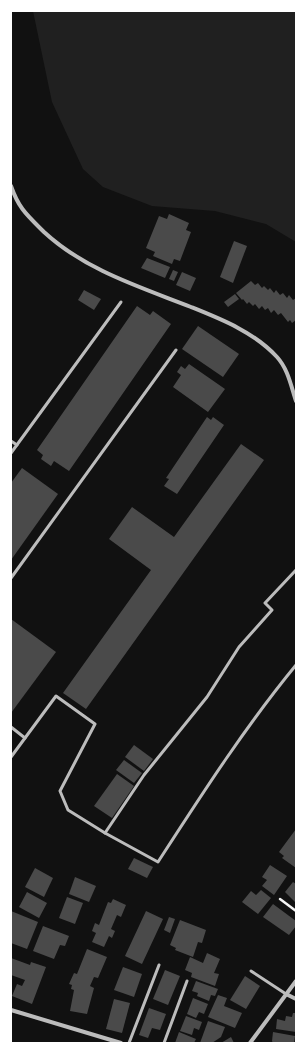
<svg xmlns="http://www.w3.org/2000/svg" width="307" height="1054" font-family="'DejaVu Sans',sans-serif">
<rect width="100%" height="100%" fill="#111"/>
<path fill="#202020" d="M33,11H296V242L266,224L215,211L152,206L103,187L83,169L52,102Z"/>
<g fill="#4a4a4a">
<path d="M169,214L189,223L186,230L191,232L180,261L174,259L172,264L153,256L155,252L146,248L159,216L167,219Z"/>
<path d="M234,241L247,246L233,283L220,277Z"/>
<path d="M147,258L170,267L165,278L141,268Z"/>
<path d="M173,270L178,272L174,281L169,279Z"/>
<path d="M182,272L196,278L190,291L176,285Z"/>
<path d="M251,281L255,285L258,283L262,288L264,286L268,290L270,288L274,293L276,290L280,295L283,293L287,298L289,295L293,300L296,298V320L292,323L290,320L288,322L281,313L278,315L274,310L271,313L268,308L265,310L262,306L259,309L255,304L253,306L249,302L247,304L243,299L242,300L236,293Z"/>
<path d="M84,290L101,299L94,310L78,300Z"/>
<path d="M235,294L239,299L228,307L224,302Z"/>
<path d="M137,306L150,315L153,311L171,324L69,471L54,461L51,466L41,459L43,455L37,450Z"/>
<path d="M198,326L239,354L223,377L182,349Z"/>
<path d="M189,364L225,389L208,412L173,387L181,375L177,372L181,366L185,369Z"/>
<path d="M207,417L211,420L213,417L224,425L177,494L164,486L169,479L166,478Z"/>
<path d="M241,444L264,460L86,709L63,693L151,570L109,539L132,507L174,537Z"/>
<path d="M22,468L58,494L11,560V483Z"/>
<path d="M11,619L56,652L11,713Z"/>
<path d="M134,745L153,759L144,771L125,757Z"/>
<path d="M124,760L142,773L134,783L116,770Z"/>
<path d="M117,774L134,786L112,818L94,806Z"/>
<path d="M296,829V868L282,858L284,856L279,852Z"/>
<path d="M134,858L153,867L147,878L128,869Z"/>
<path d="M270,865L287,876L274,895L262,886L267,880L262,877Z"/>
<path d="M35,868L53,878L44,897L25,887Z"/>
<path d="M75,877L96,886L89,902L69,894Z"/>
<path d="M293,882L296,884V903L285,892Z"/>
<path d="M261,890L271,898L258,914L242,902L251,891L256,895Z"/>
<path d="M27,892L47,903L39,918L19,907Z"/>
<path d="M67,897L83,903L75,924L59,918Z"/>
<path d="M113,899L126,905L121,917L117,915L111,929L115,931L112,938L109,936L104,947L92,942L96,933L92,931L95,923L99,925L108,902L111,903Z"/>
<path d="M273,904L296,921V926L289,935L263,917Z"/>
<path d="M11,911L38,922L27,949L11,943Z"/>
<path d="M146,911L163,919L142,964L125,956Z"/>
<path d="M169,917L175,919L170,933L164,930Z"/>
<path d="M180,920L206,930L202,943L198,942L193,957L175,950L176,948L170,945Z"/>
<path d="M43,926L69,936L65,946L60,945L54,959L33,951Z"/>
<path d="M87,949L107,957L98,978L94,977L90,986L94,988L87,1014L70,1011L74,990L71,989L72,985L69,984L74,973L77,974Z"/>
<path d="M207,953L220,959L214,973L219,974L215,986L191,977L192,973L185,970L190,957L203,963Z"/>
<path d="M11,958L30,965L31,962L46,967L32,1004L12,996L17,984L22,986L25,980L11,975Z"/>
<path d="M123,967L142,974L134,997L114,990Z"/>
<path d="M165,970L180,976L168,1005L153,999Z"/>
<path d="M245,976L260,986L246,1009L230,1000Z"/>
<path d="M196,981L218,989L215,996L211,995L209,1001L197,996L198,993L192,991Z"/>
<path d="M218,995L227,998L224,1006L242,1013L235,1028L208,1017Z"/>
<path d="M193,998L208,1004L204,1014L199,1012L196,1018L187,1014Z"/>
<path d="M114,999L130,1003L122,1033L106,1029Z"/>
<path d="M149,1008L166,1014L160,1030L152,1028L148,1038L139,1035Z"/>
<path d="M293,1013H296V1032L276,1029L277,1019L285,1021L286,1016L292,1017Z"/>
<path d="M186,1016L202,1022L199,1030L194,1028L192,1035L180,1031Z"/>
<path d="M208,1021L225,1027L221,1037L212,1043H200Z"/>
<path d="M179,1032L196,1039L194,1043H175Z"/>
<path d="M273,1032L295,1036L294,1043H273L272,1041Z"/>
<path d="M231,1037L234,1043H221Z"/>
</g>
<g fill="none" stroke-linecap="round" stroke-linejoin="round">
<path stroke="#f5f5f5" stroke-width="2.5" d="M280,899L296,911"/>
<g stroke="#bcbcbc" stroke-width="3">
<path d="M11,441L17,445"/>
<path d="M11,453L121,302"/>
<path d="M11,578L176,350"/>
<path d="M11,727L25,738"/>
<path d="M11,757L56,696L95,724L60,791L68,810L105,833L158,862C202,794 245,727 296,665"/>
<path d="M105,833L144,775L207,697L239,647L272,610L265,603L296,570"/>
<path d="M251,971L286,994"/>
<path d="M129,1043L159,965"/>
<path d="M164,1043L187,981"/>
</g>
<g stroke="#bcbcbc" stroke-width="4">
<path d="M11,186C19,209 27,215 44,232C85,270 140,287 191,307C221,319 254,332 277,357C288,369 291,386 296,401"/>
<path d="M286,994L296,999"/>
<path d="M11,1010L121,1043"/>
<path d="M250,1043L296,981"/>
</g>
</g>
<rect width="307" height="1054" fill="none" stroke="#ffffff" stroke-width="24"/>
</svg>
